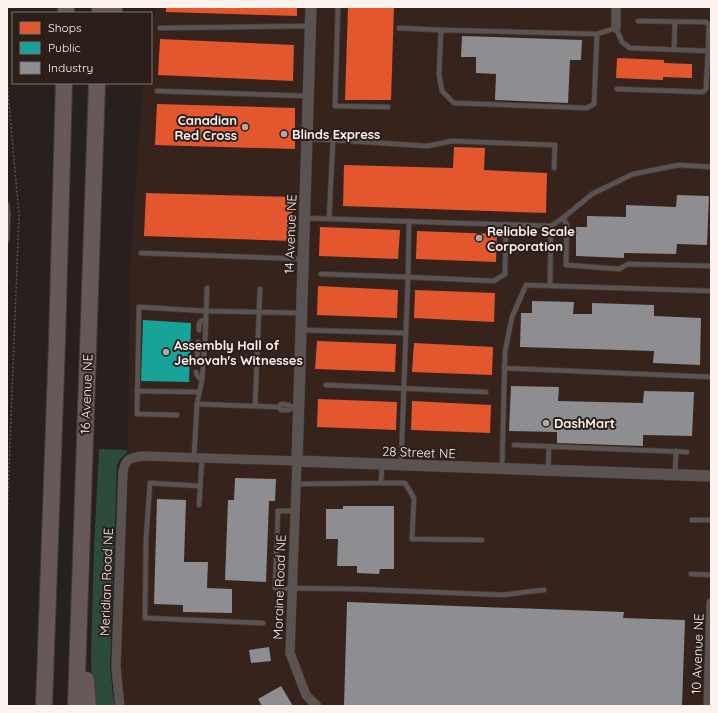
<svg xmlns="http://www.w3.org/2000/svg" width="718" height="713" font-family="Quicksand,sans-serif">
<rect width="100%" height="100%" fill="#28201d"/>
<path fill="#34241d" d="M7,173L10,213L7,284Z"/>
<path fill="#35231c" d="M156,7H711V706H120L118,688L128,460L130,266L143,83H151V23Z"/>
<path fill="#2b4c39" d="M99,449L127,450V453L120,459L117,465L110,666L113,696L115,706H93L91,656L94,547Z"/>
<g fill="#e4572e">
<path d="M166,7H297V16L166,12Z"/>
<path d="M348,7H394L391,100H345Z"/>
<path d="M160,39L294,45L293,81L158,75Z"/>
<path d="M617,58L664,60V63L692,64V78L663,77V80L616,78Z"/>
<path d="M157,104L295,108V149L155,145Z"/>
<path d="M454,147L485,148L484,170L547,173L546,213L343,206L344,165L453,168Z"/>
<path d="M146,193L293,197L291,241L144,236Z"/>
<path d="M320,227L400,230L398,259L319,256Z"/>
<path d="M417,231L497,234L496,262L416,259Z"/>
<path d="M318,286L398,290L397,318L317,315Z"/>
<path d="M415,290L495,293L494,322L414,318Z"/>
<path d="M317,341L396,344L395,372L315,369Z"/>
<path d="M414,343L493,347L492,375L412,372Z"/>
<path d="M318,399L397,402L396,430L317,427Z"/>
<path d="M412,401L491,405L490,433L411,430Z"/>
</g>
<path fill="#17a398" d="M143,320L191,323L189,382L141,381Z"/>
<g fill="#8d8d92">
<path d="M462,36L582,40L581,60H570L568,103L495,100L496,74L476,73V57H461Z"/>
<path d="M677,195L709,196L707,245L677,244L676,254L624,253V258L576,256V227H587V216L626,217V205L676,207Z"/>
<path d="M532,301L574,302L573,314H592V303L654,305V316L701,318L700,365L653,363L654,351L520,347L521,313H532Z"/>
<path d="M511,386L559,387L558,401L643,403L644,391L694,392L692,436L643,435V446L557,443V432L509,431Z"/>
<path d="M235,478L276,479L275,501H269L266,582L225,580L228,500H234Z"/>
<path d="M157,499L186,500L184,562H208L207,588L232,589V613L183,612V605L154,604Z"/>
<path d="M343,506H394V569H380L379,574L357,573V566H337L338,539H326V509H343Z"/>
<path d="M347,602L624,612L623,618L685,620L682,706H344Z"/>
<path d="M269,647L271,661L251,663L249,650Z"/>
<path d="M281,686L293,706H262L258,699Z"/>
</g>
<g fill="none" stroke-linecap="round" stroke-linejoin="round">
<g stroke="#433c3b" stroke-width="6">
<g id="service">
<path d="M338,7L335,106L388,107"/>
<path d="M638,21L706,22L709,25L708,51"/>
<path d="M160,28L310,26"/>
<path d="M399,28L441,30"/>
<path d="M597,34L594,104L587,108L454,103L442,91L439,75L441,30L597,34L616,28L622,42L630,48L708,51L706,89L703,92L617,89"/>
<path d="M674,49L675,22"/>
<path d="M157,91L308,96"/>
<path d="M307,139L333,140"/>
<path d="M7,205L8,214L7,240"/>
<path d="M304,218L551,226"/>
<path d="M563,218L567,225L566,265L619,269L628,264L711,266"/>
<path d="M329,219L333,140L427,146L452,141L555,145L554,168"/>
<path d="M141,253L303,259"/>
<path d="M321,274L408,277L409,221"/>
<path d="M550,286L551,226L563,218L592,194L633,174L679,165L711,167"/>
<path d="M199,330V324L201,321L206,319"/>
<path d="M301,330L406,333"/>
<path d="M197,360L198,342"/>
<path d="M504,368L711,377"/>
<path d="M196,372C197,376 198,378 202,380"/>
<path d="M326,385L486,392"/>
<path d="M137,391L199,392"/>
<path d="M197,404L278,407L281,410H289L292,407H298"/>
<path d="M255,406L260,289"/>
<path d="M278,407L281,404L289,405L292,407"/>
<path d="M177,415L137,414L139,307L206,311L301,313"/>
<path d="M514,445L687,452"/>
<path d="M194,457L197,404L202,380L205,342L207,288"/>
<path d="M401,465L408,277L494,281L505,274L506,224"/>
<path d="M502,469L505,352L512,317L526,285L711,291"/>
<path d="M548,470L549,447"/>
<path d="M675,475L676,451"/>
<path d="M381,483H405L414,498L412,539L482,540"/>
<path d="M296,484L381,483L382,465"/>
<path d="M200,486L150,483L146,539L145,618L263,623"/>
<path d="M199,505L202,458"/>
<path d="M295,511H278L275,588L357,589L504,595L525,592L544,590"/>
<path d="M692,520H711"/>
<path d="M691,574L711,575"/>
</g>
</g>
<g stroke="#433c3b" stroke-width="10">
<g id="minor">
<path d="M616,28V7"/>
<path d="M120,706L118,688L116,666L123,471C126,458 130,458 143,456L297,461L290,653L306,695L317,706"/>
<path d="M708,706L711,603"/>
</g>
</g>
<g stroke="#433c3b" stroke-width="12">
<path id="tertiary" d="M311,7L297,461L711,476"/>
</g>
<g stroke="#433c3b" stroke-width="18">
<g id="motorway">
<path d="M66,13V7"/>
<path d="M100,13V7"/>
<path d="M114,13V7"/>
<path d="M86,680L88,706"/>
<path d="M44,706L57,342L64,83"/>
<path d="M76,706L97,83"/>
</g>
</g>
<path stroke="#5c5654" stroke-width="1.5" stroke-dasharray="2 2" stroke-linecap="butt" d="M7,67L8,93L19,215L7,521"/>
<use href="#service" stroke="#5a5351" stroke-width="4.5"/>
<use href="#minor" stroke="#5a5351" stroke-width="9"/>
<use href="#tertiary" stroke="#5a5351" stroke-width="11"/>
<use href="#motorway" stroke="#675959" stroke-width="16"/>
</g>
<g fill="#b2a9a6" stroke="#2c1e19" stroke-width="1.5">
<circle cx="245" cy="127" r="4"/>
<circle cx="284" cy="134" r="4"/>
<circle cx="479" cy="238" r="4"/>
<circle cx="166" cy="352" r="4"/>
<circle cx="546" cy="423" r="4"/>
</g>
<g text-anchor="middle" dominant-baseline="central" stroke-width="4" stroke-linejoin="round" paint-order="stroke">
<g font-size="13" font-weight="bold" fill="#fcf3ef" stroke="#2c1e19" text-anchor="start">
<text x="237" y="120" text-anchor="end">Canadian<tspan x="237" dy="15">Red Cross</tspan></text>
<text x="292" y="134">Blinds Express</text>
<text x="487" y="231">Reliable Scale<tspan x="487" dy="15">Corporation</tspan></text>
<text x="174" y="345">Assembly Hall of<tspan x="174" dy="15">Jehovah's Witnesses</tspan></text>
<text x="554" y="423">DashMart</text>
</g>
<g font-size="13" fill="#fcf3ef" stroke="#2c1e19">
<text transform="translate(290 234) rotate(-88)">14 Avenue NE</text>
<text transform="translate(86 394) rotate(-88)">16 Avenue NE</text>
<text transform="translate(419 452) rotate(2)">28 Street NE</text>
<text transform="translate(106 582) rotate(-88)">Meridian Road NE</text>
<text transform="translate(279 587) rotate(-88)">Moraine Road NE</text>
<text transform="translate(697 654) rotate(-88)">10 Avenue NE</text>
</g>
</g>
<rect width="718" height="713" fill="none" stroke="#fcf3ef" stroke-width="16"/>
<rect x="12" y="12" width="140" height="72" fill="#2c1e19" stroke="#7f736f"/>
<rect x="20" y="22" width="20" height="12" fill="#e4572e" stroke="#7f736f"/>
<text x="48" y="32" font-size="12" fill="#fcf3ef">Shops</text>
<rect x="20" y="42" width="20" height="12" fill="#17a398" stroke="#7f736f"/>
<text x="48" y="52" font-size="12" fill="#fcf3ef">Public</text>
<rect x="20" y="62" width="20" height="12" fill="#8d8d92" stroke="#7f736f"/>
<text x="48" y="72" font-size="12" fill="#fcf3ef">Industry</text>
</svg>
